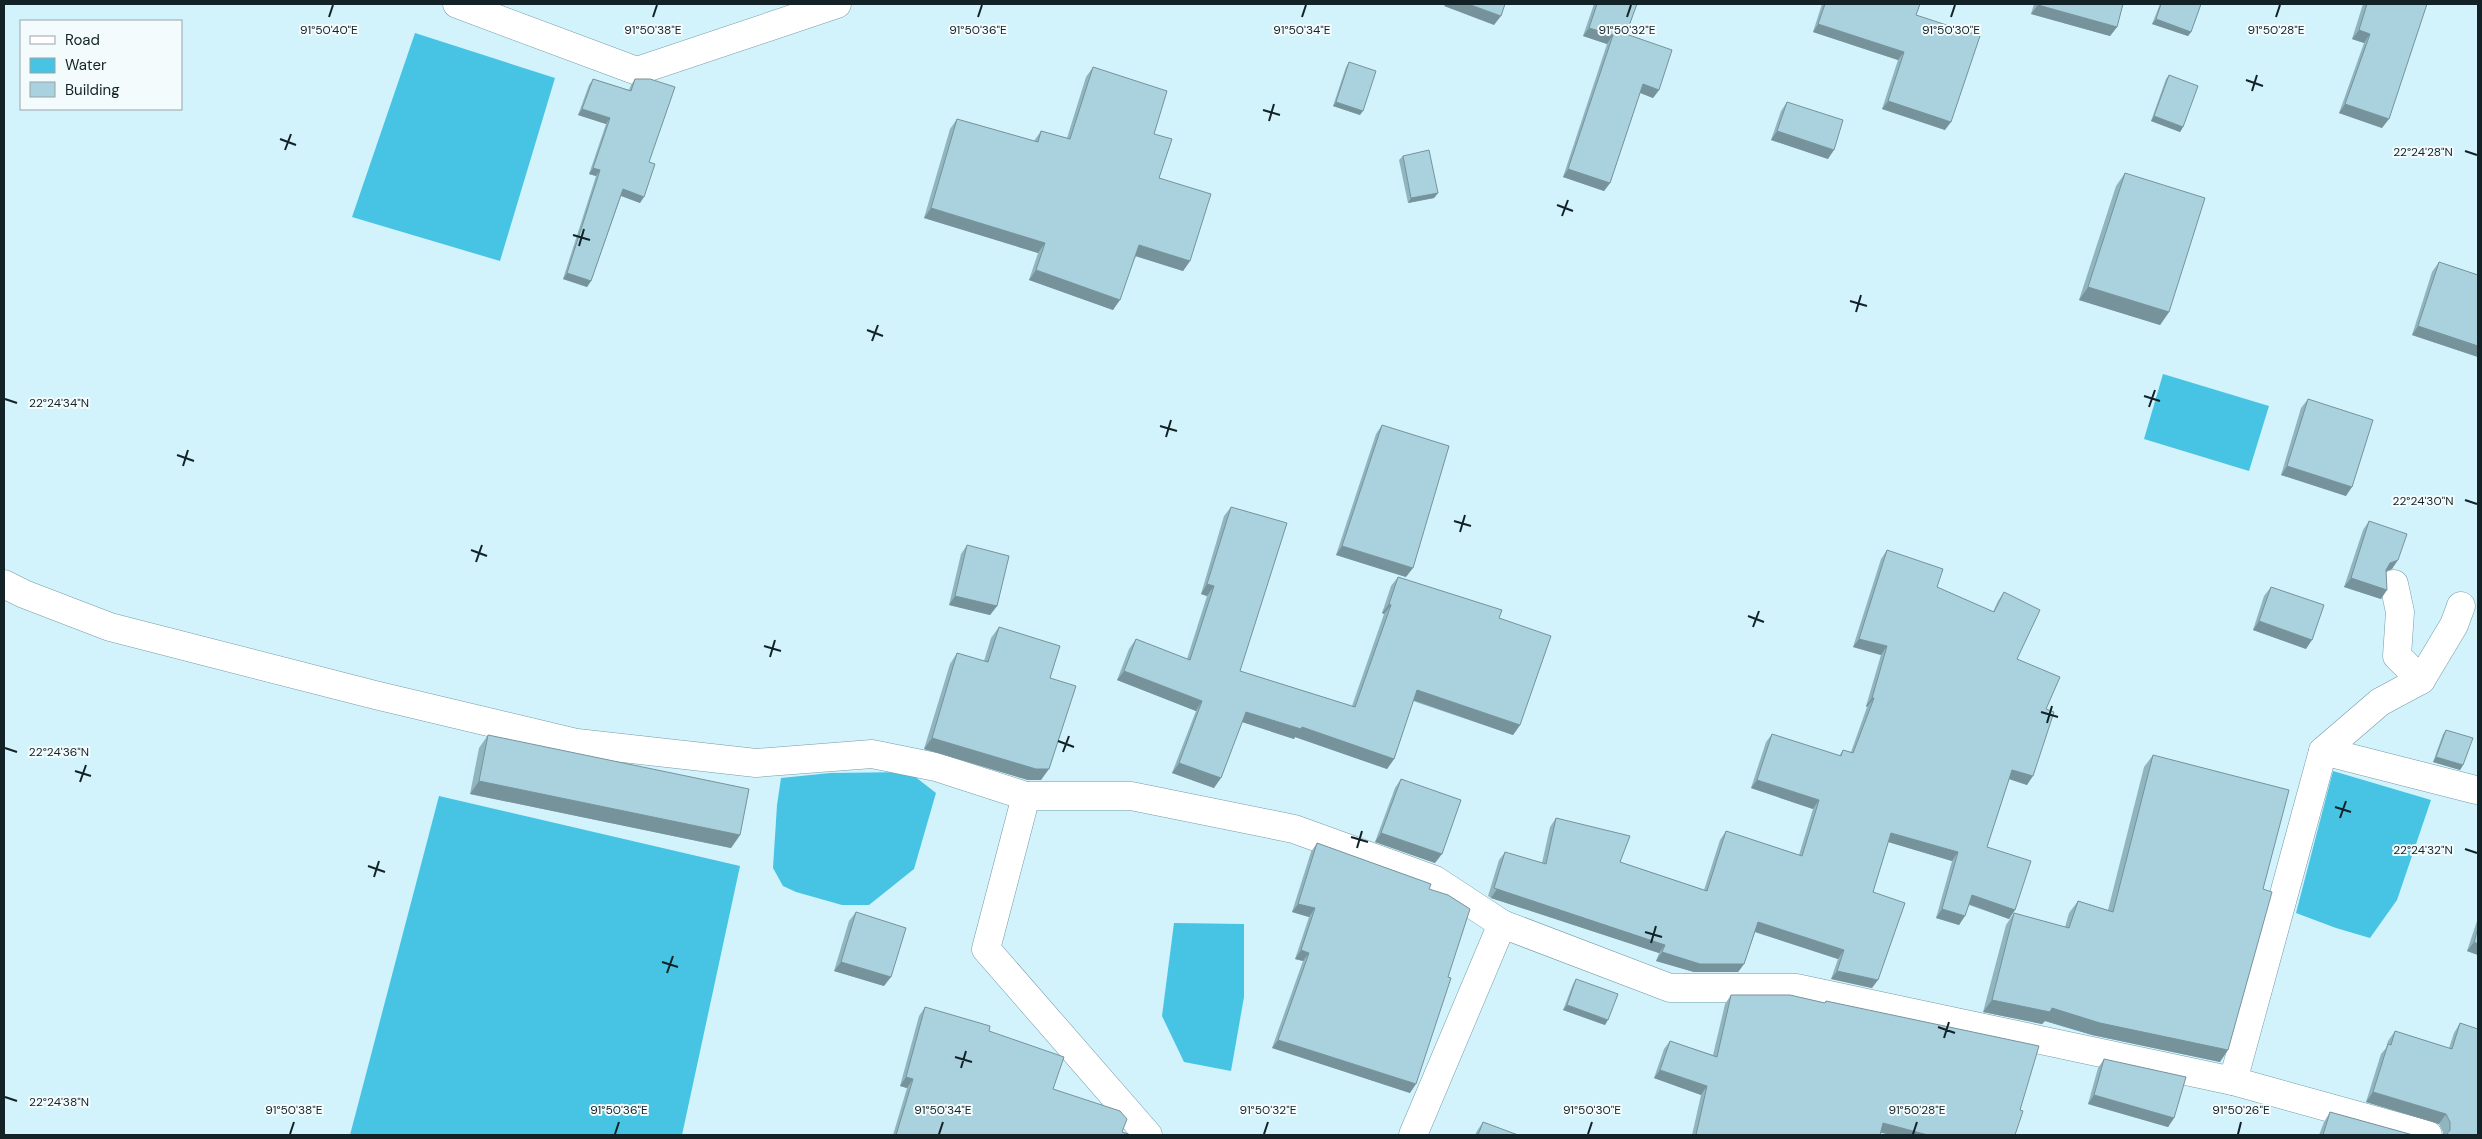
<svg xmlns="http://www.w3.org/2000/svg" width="2482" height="1139" font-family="'DM Sans',sans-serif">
<rect width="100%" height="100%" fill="#d2f3fc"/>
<g fill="#47c4e3">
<path d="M415,33L555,78L500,261L352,217Z"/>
<path d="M2163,374L2269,406L2249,471L2144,439Z"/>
<path d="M2333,771L2431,800L2397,900L2370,938L2336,928L2296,913Z"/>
<path d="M909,772L936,793L914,869L869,905H842L796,892L783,886L773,868L777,805L781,778L830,773Z"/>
<path d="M439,796L740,866L682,1135H350Z"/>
<path d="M1174,923L1244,924V997L1231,1071L1184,1062L1162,1016Z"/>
</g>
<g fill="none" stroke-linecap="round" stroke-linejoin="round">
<g stroke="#759ba7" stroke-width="29">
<g id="minor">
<path d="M457,4L637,71L837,4"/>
<path d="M4,584L24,594L110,627L375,695L577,743L756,763L872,754L936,767L1026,796L986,949L1148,1135"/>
<path d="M2394,584L2400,612L2397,656L2421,680"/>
<path d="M2323,751L2380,702L2421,680L2454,625L2461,606"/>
<path d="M1026,796H1131L1294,829L1435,880L1502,924"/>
<path d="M2233,1081L2428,1135"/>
<path d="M1413,1135L1502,924L1670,988H1796L2233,1081L2323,751L2476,790"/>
</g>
</g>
<use href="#minor" stroke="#fff" stroke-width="28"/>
</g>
<g fill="#91b5bf">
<path d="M1594,4H1637L1626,34L1659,90L1653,98L1640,93L1610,183L1604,191L1563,177L1607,44L1583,36Z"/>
<path d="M1822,4H1920L1916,15L1945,130L1882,109L1898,60L1813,32Z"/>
<path d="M2034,4H2123L2117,27L2110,36L2031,14Z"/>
<path d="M2160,4H2201L2191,32L2188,36L2152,24Z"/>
<path d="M2363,4H2427L2382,128L2339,113L2364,43L2352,39Z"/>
<path d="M1349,62L1360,115L1333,106L1346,67Z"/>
<path d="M1093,67L1154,134L1159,178L1190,261L1183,271L1136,256L1113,310L1029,280L1038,253L924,218L950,129L957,119L1034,141L1041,131L1067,138L1086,77Z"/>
<path d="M2169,75L2183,127L2180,132L2151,121L2166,79Z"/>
<path d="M593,79L629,90L631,85L635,79L649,162L640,203L621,196L591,281L587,287L563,279L596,176L589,174L606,124L578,115L589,85Z"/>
<path d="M1787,102L1828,159L1771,140L1781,111Z"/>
<path d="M1403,156L1438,193L1434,198L1408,203L1399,160Z"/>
<path d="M2125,173L2169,312L2160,325L2079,300L2116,186Z"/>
<path d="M2439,262L2478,275V357L2412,335L2432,272Z"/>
<path d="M2308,399L2346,496L2281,475L2301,408Z"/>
<path d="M1382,425L1406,577L1336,555L1376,434Z"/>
<path d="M1231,507L1240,671L1352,706L1384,614L1382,613L1391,586L1398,577L1499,618L1520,725L1513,735L1413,701L1394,759L1387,769L1295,737L1294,739L1242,722L1214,788L1172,773L1196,711L1117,680L1129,649L1136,639L1187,659L1207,596L1201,594L1224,516Z"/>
<path d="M2369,521L2392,569L2386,571L2381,599L2344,587L2363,530Z"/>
<path d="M967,545L997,606L990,615L949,605L961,554Z"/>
<path d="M1887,550L1937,587L1993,612L1998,601L2004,592L2017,659L2046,709L2027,785L2009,779L1987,847L2015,910L2009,919L1969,905L1959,925L1936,918L1952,861L1888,842L1873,892L1872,988L1831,979L1838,959L1755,932L1744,964L1738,972H1694L1656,961L1659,953L1491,898L1488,896L1499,860L1505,852L1542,863L1550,827L1556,818L1620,862L1704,890L1720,840L1726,831L1799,855L1813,809L1751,788L1766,742L1772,734L1839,756L1843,750L1851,752L1867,707L1866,706L1881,655L1853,647L1881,559Z"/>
<path d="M2271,587L2306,649L2253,630L2264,596Z"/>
<path d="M999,627L1050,678L1041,780H1028L924,749L950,664L957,653L984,661L991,638Z"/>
<path d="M2446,730L2463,765L2460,770L2433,762L2443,734Z"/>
<path d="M488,735L740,835L731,848L470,794L479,748Z"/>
<path d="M2153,755L2263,889L2220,1062L2092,1035L2045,1021L2042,1024L1983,1012L2006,925L2014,913L2065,927L2069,913L2078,901L2108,910L2144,767Z"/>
<path d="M1401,779L1435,863L1375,842L1395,788Z"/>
<path d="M1317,843L1429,889L1410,1093L1272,1048L1303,961L1295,959L1309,917L1292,912L1311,852Z"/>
<path d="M856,912L884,986L834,971L849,921Z"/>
<path d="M2478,918V955L2467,951Z"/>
<path d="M1576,979L1605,1025L1563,1010L1573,984Z"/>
<path d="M1731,995L1825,1003L1826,1001L1881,1133L1880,1135H1692L1701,1095L1654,1078L1664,1049L1670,1041L1713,1055L1725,1004Z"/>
<path d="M925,1007L989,1031L1053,1089L1122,1132L1131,1135H893L907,1088L900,1086L919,1016Z"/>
<path d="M2460,1023L2478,1135H2443V1132L2439,1124L2366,1102L2381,1054L2386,1048L2388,1041L2395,1031L2449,1048L2454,1033Z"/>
<path d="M2104,1059L2174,1118L2168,1127L2088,1104L2098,1068Z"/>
<path d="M2330,1112L2413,1135H2319L2324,1122Z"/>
<path d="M1483,1122L1518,1135H1475L1477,1131Z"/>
</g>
<g fill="#76939b">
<path d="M1446,4H1468L1501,16L1494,25L1444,6Z"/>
<path d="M2038,5L2117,27L2110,36L2031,14Z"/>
<path d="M2156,19L2191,32L2188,36L2152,24Z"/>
<path d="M1818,24L1904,52L1898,60L1813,32Z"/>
<path d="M1589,28L1613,35L1607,44L1583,36Z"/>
<path d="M2359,30L2370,34L2364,43L2352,39Z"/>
<path d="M1643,84L1659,90L1653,98L1638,92Z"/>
<path d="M1888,101L1951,122L1945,130L1882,109Z"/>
<path d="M1336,102L1363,111L1360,115L1333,106Z"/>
<path d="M2345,104L2389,119L2382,128L2339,113Z"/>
<path d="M582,109L610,118L606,124L578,115Z"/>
<path d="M2154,116L2183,127L2180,132L2151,121Z"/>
<path d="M1777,131L1834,150L1828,159L1771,140Z"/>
<path d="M593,168L600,170L596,176L589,174Z"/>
<path d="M1568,169L1610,183L1604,191L1563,177Z"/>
<path d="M623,189L644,197L640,203L619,195Z"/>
<path d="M1438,193L1434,198L1408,203L1411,198Z"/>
<path d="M931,208L1045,243L1038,253L924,218Z"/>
<path d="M1139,245L1190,261L1183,271L1132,255Z"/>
<path d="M1036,270L1120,300L1113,310L1029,280Z"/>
<path d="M567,273L591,281L587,287L563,279Z"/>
<path d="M2088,287L2169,312L2160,325L2079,300Z"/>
<path d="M2418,326L2478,346V357L2412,335Z"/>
<path d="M2287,466L2352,487L2346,496L2281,475Z"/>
<path d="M1342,546L1413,568L1406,577L1336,555Z"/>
<path d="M2398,560L2392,569L2384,572L2390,563Z"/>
<path d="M2351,578L2387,590L2381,599L2344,587Z"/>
<path d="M1207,584L1214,586L1207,596L1201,594Z"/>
<path d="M955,596L997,606L990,615L949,605Z"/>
<path d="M1389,604L1391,605L1384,614L1382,613Z"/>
<path d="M2259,621L2312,640L2306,649L2253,630Z"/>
<path d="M1859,639L1887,646L1881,655L1853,647Z"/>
<path d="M1124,671L1202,701L1196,711L1117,680Z"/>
<path d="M1417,690L1520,725L1513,735L1410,699Z"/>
<path d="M1872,698H1874L1867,707L1866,706Z"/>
<path d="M1246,712L1302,727L1394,759L1387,769L1295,737L1294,739L1239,721Z"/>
<path d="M932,738L1049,769L1041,780H1028L924,749Z"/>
<path d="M2436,757L2463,765L2460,770L2433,762Z"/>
<path d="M1179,763L1221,778L1214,788L1172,773Z"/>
<path d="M2012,770L2033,776L2027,785L2006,778Z"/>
<path d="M1757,780L1819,800L1813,809L1751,788Z"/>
<path d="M479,781L740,835L731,848L470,794Z"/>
<path d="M1381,833L1442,854L1435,863L1375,842Z"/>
<path d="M1891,833L1958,852L1952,861L1885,841Z"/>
<path d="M1497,889L1665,945L1659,953L1491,898Z"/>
<path d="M1972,895L2015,910L2009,919L1966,903Z"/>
<path d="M1298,904L1315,908L1309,917L1292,912Z"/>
<path d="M1942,909L1965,916L1959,925L1936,918Z"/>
<path d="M1758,922L1844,950L1838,959L1752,931Z"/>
<path d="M2474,942L2478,944V955L2467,951Z"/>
<path d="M1301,950L1309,953L1303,961L1295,959Z"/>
<path d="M1662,952L1744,964L1738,972H1694L1656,961Z"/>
<path d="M841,962L891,977L884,986L834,971Z"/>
<path d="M1837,971L1878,980L1872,988L1831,979Z"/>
<path d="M1992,1000L2052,1008L2228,1050L2220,1062L2092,1035L2045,1021L2042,1024L1983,1012Z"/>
<path d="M1567,1005L1608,1020L1605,1025L1563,1010Z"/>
<path d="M1278,1040L1416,1084L1410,1093L1272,1048Z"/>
<path d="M1660,1070L1707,1086L1701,1095L1654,1078Z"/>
<path d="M906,1077L913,1079L907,1088L900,1086Z"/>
<path d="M2373,1092L2446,1114L2439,1124L2366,1102Z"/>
<path d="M2094,1095L2174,1118L2168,1127L2088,1104Z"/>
<path d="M1883,1123L1928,1135H1891L1877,1132Z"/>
</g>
<g fill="#a9d2de" stroke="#76939b">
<path d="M1468,4H1505L1501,16Z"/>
<path d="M1597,4H1637L1626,34L1672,50L1659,90L1643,84L1610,183L1568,169L1613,35L1589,28Z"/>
<path d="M1825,4H1920L1916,15L1980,36L1951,122L1888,101L1904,52L1818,24Z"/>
<path d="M2038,4H2123L2117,27L2038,5Z"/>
<path d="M2161,4H2201L2191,32L2156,19Z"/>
<path d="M2367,4H2427L2389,119L2345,104L2370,34L2359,30Z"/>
<path d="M1349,62L1376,71L1363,111L1336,102Z"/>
<path d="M1093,67L1167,91L1154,134L1172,139L1159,178L1211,194L1190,261L1139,245L1120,300L1036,270L1045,243L931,208L957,119L1038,142L1041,131L1070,139Z"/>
<path d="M2169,75L2198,86L2183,127L2154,116Z"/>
<path d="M593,79L631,91L635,79H650L675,87L649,162L655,164L644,197L623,189L591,281L567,273L600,170L593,168L610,118L582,109Z"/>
<path d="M1787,102L1843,120L1834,150L1777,131Z"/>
<path d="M1429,150L1438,193L1411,198L1403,156Z"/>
<path d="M2125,173L2205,198L2169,312L2088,287Z"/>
<path d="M2439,262L2478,275V346L2418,326Z"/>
<path d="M2308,399L2373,420L2352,487L2287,466Z"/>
<path d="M1382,425L1449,446L1413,568L1342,546Z"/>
<path d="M1231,507L1287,523L1240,671L1355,707L1391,605L1389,604L1398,577L1502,610L1499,618L1551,636L1520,725L1417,690L1394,759L1302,727L1301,729L1246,712L1221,778L1179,763L1202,701L1124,671L1136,639L1190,660L1214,586L1207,584Z"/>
<path d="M2369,521L2407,534L2398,560L2390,563L2386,570L2387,590L2351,578Z"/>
<path d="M967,545L1009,556L997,606L955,596Z"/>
<path d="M1887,550L1943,569L1937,587L1994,612L2004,592L2040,610L2017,659L2060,677L2046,709L2054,712L2033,776L2012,770L1987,847L2031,861L2015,910L1972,895L1965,916L1942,909L1958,852L1891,833L1873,892L1905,903L1878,980L1837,971L1844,950L1758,922L1744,964H1700L1662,952L1665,945L1494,888L1505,852L1546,864L1556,818L1630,836L1620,862L1707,891L1726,831L1802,856L1819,800L1757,780L1772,734L1841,756L1843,750L1853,753L1874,698H1872L1887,646L1859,639Z"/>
<path d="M2271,587L2324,605L2312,640L2259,621Z"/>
<path d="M999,627L1060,646L1050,678L1076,686L1049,769H1036L932,738L957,653L988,662Z"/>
<path d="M2446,730L2473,738L2463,765L2436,757Z"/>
<path d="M488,735L749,789L740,835L479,781Z"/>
<path d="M2153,755L2289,790L2263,889L2272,892L2228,1050L2100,1023L2052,1008L2050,1012L1992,1000L2014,913L2069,928L2078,901L2113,912Z"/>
<path d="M1401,779L1461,800L1442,854L1381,833Z"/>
<path d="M1317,843L1431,884L1429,889L1448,895L1470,909L1448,977L1451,978L1416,1084L1278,1040L1309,953L1301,950L1315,908L1298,904Z"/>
<path d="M856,912L906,928L891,977L841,962Z"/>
<path d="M2478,928V944L2474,942Z"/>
<path d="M1576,979L1618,994L1608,1020L1567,1005Z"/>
<path d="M1731,995H1790L1825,1003L1826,1001L2039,1046L2020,1110L2023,1111L2015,1135H1928L1883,1123L1880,1135H1696L1707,1086L1660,1070L1670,1041L1717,1057Z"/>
<path d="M925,1007L990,1026L989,1031L1064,1057L1053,1089L1120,1111L1127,1119L1122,1132L1131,1135H896L913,1079L906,1077Z"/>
<path d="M2460,1023L2478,1029V1135H2446L2450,1130V1122L2446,1114L2373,1092L2388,1044L2391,1045L2395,1031L2452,1049Z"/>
<path d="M2104,1059L2186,1077L2174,1118L2094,1095Z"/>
<path d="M2330,1112L2413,1135H2323Z"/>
<path d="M1483,1122L1518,1135H1478Z"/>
</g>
<path fill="none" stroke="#122226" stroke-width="2" d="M329,17L333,5M653,17L657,5M978,17L982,5M1302,17L1306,5M1627,17L1631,5M1951,17L1955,5M2276,17L2280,5M2246,80L2263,86M2252,91L2257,75M1263,110L1280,115M1269,121L1274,104M280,139L296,145M285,150L291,134M2465,151L2477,155M1557,205L1573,211M1562,216L1568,200M573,235L590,240M579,246L584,229M1850,301L1867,306M1856,312L1861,295M867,330L883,336M872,341L878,325M2144,396L2160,401M5,399L17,403M2149,407L2155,390M1160,426L1177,431M1166,437L1171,420M177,455L194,461M183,466L188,450M2465,500L2477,504M1454,521L1471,526M1460,532L1465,515M471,550L487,556M476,562L482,545M1748,616L1764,622M1753,627L1759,611M764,646L781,651M770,657L775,640M2041,712L2058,717M2047,723L2052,706M1058,741L1074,747M5,748L17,752M1063,752L1069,736M75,771L91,776M80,782L86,765M2335,807L2351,812M2340,818L2346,801M1351,837L1368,842M1357,848L1362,831M2465,849L2477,853M368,866L385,872M374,877L379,861M1645,932L1662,937M1651,943L1656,926M662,962L678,967M667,973L673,956M1938,1027L1955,1033M1944,1038L1949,1022M955,1057L972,1062M961,1068L966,1051M5,1097L17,1101M290,1134L294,1122M615,1134L619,1122M939,1134L943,1122M1264,1134L1268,1122M1588,1134L1592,1122M1913,1134L1917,1122M2238,1134L2241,1122"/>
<g font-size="12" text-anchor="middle" fill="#122226" stroke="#f3fbfd" stroke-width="4" stroke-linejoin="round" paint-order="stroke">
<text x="329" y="34">91°50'40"E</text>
<text x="653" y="34">91°50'38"E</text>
<text x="978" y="34">91°50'36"E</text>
<text x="1302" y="34">91°50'34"E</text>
<text x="1627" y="34">91°50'32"E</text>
<text x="1951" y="34">91°50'30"E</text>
<text x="2276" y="34">91°50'28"E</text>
<text x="2423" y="156">22°24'28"N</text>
<text x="59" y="407">22°24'34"N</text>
<text x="2423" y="505">22°24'30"N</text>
<text x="59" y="756">22°24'36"N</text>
<text x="2423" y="854">22°24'32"N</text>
<text x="59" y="1106">22°24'38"N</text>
<text x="294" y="1114">91°50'38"E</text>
<text x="619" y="1114">91°50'36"E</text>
<text x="943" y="1114">91°50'34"E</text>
<text x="1268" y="1114">91°50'32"E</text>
<text x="1592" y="1114">91°50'30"E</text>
<text x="1917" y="1114">91°50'28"E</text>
<text x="2241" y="1114">91°50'26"E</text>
</g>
<rect width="2482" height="1139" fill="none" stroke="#122226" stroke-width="10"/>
<rect x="20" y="20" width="162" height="90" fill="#f3fbfd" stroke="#99a4a7"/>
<rect x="30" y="36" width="25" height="8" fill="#ffffff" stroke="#99a4a7"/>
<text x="65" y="45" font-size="15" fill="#122226">Road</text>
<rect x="30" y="58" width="25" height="15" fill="#47c4e3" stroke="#99a4a7"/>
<text x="65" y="70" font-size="15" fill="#122226">Water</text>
<rect x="30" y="82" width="25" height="15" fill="#a9d2de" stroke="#99a4a7"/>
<text x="65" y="95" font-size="15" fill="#122226">Building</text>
</svg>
